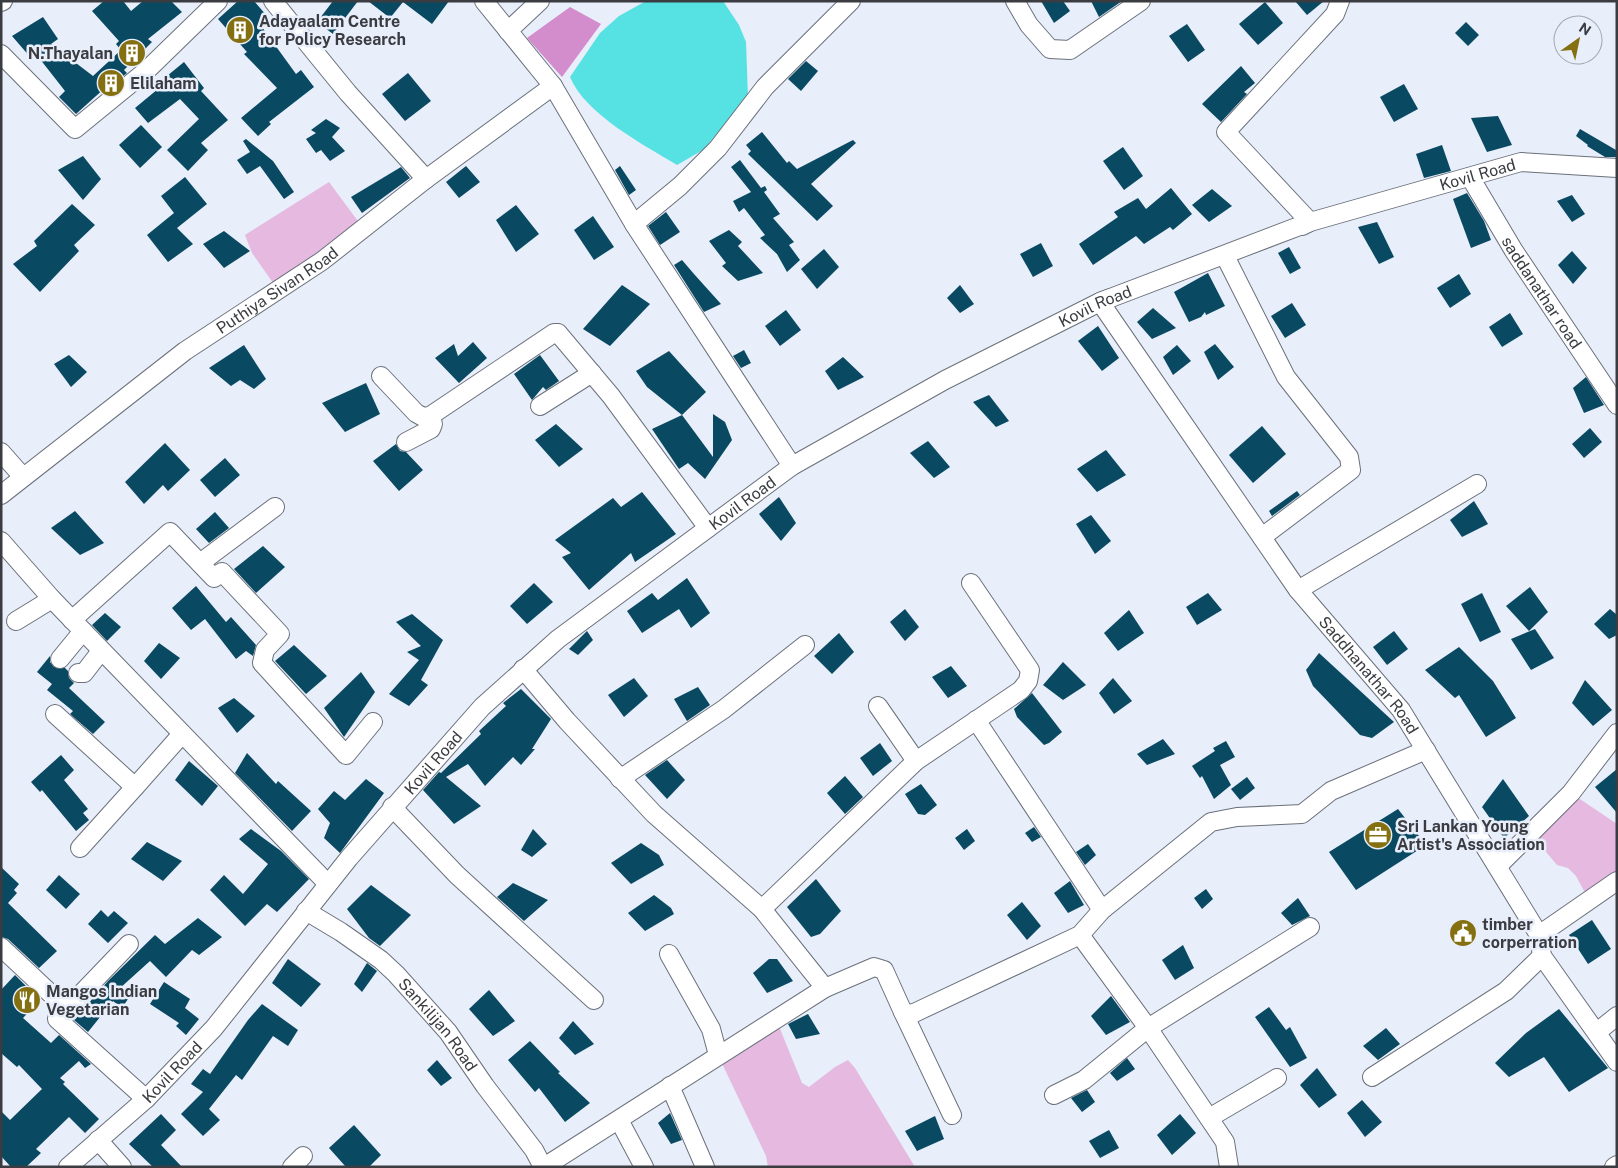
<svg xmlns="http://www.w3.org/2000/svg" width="1618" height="1168" font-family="'Public Sans',sans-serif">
<rect width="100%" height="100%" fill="#e8eefa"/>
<g fill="#e5b9e0">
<path d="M329,182L363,228L278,290L252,253L245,235Z"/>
<path d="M1571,793L1617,824V881L1589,900L1576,876L1568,868L1557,865L1531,834Z"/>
<path d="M776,1019L802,1083L809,1087L835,1067L848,1060L855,1068L915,1167H768L766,1156L718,1055Z"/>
</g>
<path fill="#d38dcd" d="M570,7L601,24L562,77L527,38Z"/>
<path fill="#56e1e2" d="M646,1H723L739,25L746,42L748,97L703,150L677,165C644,145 585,114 570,77L600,33L619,16Z"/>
<g fill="#094961">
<path d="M104,1H123L131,11L143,1H171L182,12L148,39L152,42L124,70L127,73L107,89L106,87L76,114L59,97L65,91L36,54L31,58L12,36L43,17L58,39L51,44L93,76L121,50L116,44L119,41L92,11Z"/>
<path d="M238,1H254L267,16L259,23L296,74L301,70L314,87L269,122L271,124L258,136L241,118L277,88L244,54L247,52L218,19Z"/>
<path d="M333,1H358L333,34L317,22Z"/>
<path d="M368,1H449L432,24L403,2L390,18Z"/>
<path d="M1041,1H1063L1070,11L1054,23Z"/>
<path d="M1091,1H1122L1099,17Z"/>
<path d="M1295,1H1324L1307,15Z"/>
<path d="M1265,2L1283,23L1258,45L1239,24Z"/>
<path d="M1466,22L1479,35L1468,46L1455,33Z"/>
<path d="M1187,24L1205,50L1188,62L1169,36Z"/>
<path d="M806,61L818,71L801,91L788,79Z"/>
<path d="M184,62L204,88L201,91L228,120L201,143L208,150L188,171L167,150L199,119L180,99L148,123L135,108L170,79L167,76Z"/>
<path d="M1241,66L1255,83L1244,92L1247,94L1221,122L1202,104Z"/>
<path d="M408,73L431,101L405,121L382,94Z"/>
<path d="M1404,84L1418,109L1394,122L1380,97Z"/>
<path d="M1498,116L1512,145L1487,152L1471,118Z"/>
<path d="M326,119L340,128L332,137L345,151L330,161L321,150L316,153L306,139L316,133L311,130Z"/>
<path d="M141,125L162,147L140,168L119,145Z"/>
<path d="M1580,129L1616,150L1617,157H1605L1587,146L1588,145L1576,136Z"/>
<path d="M762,132L787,163L789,161L797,169L853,140L856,143L811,184L833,206L817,221L748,154L751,151L746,145Z"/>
<path d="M246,139L273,161L294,192L284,199L260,166L247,174L237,160L250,152L243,141Z"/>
<path d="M1442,145L1451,171L1424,178L1416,154Z"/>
<path d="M1123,147L1143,176L1124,190L1103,161Z"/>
<path d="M83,156L101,179L83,200L58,170Z"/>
<path d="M740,160L761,188L765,186L767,190L764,192L780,214L773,218L794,242L789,245L800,260L787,272L777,254L760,238L765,235L744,208L739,212L733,201L751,192L731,167Z"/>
<path d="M466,166L480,182L459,198L446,182Z"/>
<path d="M620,166L636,190L629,195L615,170Z"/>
<path d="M401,167L410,178L362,213L351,197Z"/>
<path d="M185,177L207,204L177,228L193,244L168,262L147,235L174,213L161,196Z"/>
<path d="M1171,188L1192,214L1173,230L1170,227L1144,244L1136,236L1093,265L1079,244L1118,217L1114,212L1138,198L1146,209Z"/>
<path d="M1212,189L1232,206L1209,222L1192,205Z"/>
<path d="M1467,193L1484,221L1491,240L1471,248L1453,199Z"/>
<path d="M1572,195L1585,214L1572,222L1557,201Z"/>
<path d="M72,204L95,225L74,245L79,251L40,292L13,264L37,246L34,241Z"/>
<path d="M516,205L539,234L516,252L496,220Z"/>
<path d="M666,212L680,232L660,245L648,226Z"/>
<path d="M593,216L614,247L594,260L574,230Z"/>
<path d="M1377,222L1394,257L1379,264L1358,227Z"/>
<path d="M729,230L742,242L738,246L763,273L738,281L722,266L726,263L709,241Z"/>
<path d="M224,231L250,251L224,268L203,244Z"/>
<path d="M1041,243L1053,266L1033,277L1020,254Z"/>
<path d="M1289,247L1301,268L1290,274L1278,253Z"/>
<path d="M824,249L839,267L817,289L801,269Z"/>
<path d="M1572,251L1587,268L1573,284L1558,265Z"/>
<path d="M682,260L694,274L721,304L704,312L674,265Z"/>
<path d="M1208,273L1225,306L1206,315L1205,312L1201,317L1189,322L1174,292Z"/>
<path d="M1459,274L1471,294L1450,308L1437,288Z"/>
<path d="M622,285L650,304L610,346L583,329Z"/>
<path d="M960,285L974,304L960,313L947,298Z"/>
<path d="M1292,303L1306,325L1285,338L1271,316Z"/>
<path d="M1153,308L1176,328L1152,339L1137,322Z"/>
<path d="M786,310L801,330L780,346L765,326Z"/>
<path d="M1510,313L1523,334L1502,347L1489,327Z"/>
<path d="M1098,326L1119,358L1102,371L1078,341Z"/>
<path d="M473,342L487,358L459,383L435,358L454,344L458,356Z"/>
<path d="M1215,344L1234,367L1218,380L1204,352Z"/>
<path d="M244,345L266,379L254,389L240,380L231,386L209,368Z"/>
<path d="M1177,345L1191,361L1173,375L1163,357Z"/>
<path d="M744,350L751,363L741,368L733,356Z"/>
<path d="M669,351L706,392L682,415L647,387L636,371Z"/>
<path d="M69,355L87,372L71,387L54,364Z"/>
<path d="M540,355L559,381L546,390L543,387L532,400L514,374Z"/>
<path d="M843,357L864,377L838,390L825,371Z"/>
<path d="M1586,377L1604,405L1584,413L1573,388Z"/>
<path d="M366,383L380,414L345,432L322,403Z"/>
<path d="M989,395L1009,421L996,427L973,402Z"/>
<path d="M713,414L725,422L732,440L705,479L688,463L679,469L652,429L682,415L713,457Z"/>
<path d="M556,424L583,449L559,467L535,440Z"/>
<path d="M1262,426L1286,454L1253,483L1229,455Z"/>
<path d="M1590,428L1602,442L1584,458L1572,444Z"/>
<path d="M928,441L950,467L934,478L910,453Z"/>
<path d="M165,443L190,470L168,491L163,485L144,504L125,482Z"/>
<path d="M396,444L400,451L406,452L423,470L399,491L373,461Z"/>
<path d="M1106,450L1126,475L1097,492L1077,469Z"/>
<path d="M225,458L240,475L215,497L200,480Z"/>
<path d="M1297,491L1300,495L1272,516L1269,511Z"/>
<path d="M642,492L676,534L635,562L631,553L589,590L562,557L571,553L555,540L613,498L621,507Z"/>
<path d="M779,497L796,523L781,541L759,514Z"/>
<path d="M1474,501L1488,524L1462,537L1450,520Z"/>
<path d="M75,511L104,543L80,555L51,528Z"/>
<path d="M215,512L229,528L209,543L196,529Z"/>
<path d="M1091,515L1111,541L1095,554L1076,524Z"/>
<path d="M263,546L285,567L256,593L234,569Z"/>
<path d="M687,578L710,613L691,628L679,609L642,633L627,611L652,593L658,600Z"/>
<path d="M534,583L553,602L527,624L510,606Z"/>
<path d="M196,586L226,622L231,617L256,645L253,656L246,651L236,659L205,619L191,630L172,608Z"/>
<path d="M1530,587L1548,612L1529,631L1506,606Z"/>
<path d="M1208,593L1222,610L1197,625L1186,607Z"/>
<path d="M1482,593L1501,632L1480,642L1461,604Z"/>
<path d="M905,609L919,627L905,641L890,622Z"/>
<path d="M1610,609L1617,615V635L1609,639L1594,624Z"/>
<path d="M1129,610L1144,633L1118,651L1104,633Z"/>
<path d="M105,613L121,627L107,641L92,625Z"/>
<path d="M412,614L443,640L421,680L428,685L409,706L389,694L419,660L407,652L421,646L396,622Z"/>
<path d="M1535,629L1554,658L1531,670L1511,639Z"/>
<path d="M587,631L593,640L578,655L569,649Z"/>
<path d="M1394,631L1408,649L1387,665L1373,647Z"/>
<path d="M839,633L854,652L832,674L814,656Z"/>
<path d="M159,643L180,658L161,679L144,661Z"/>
<path d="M294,645L327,676L306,694L275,661Z"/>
<path d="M1459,647L1493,681L1516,718L1486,737L1459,695L1455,698L1425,670Z"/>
<path d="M1319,653L1394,722L1372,738L1360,735L1313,686L1306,670Z"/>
<path d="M50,656V662L54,667L65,668L68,671L69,678L74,683L69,688L105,722L93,734L70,714L73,711L47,690L52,684L37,672Z"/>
<path d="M1063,662L1086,685L1063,700L1043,685Z"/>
<path d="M951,666L967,686L948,698L932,677Z"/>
<path d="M361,672L375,692L344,737L324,708Z"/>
<path d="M634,678L648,696L624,717L608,695Z"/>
<path d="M1113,678L1132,701L1114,714L1099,693Z"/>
<path d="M1585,680L1612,710L1593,726L1572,703Z"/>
<path d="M698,687L710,705L687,721L674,699Z"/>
<path d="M521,689L551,719L532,749H535L521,765L513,757L485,786L468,764L446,777L481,806L454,824L423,790L439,772L441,773L481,734L479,731L506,706L503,703Z"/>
<path d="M1032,693L1062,732L1049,743L1044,745L1017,717L1014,709Z"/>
<path d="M234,698L255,716L237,733L218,708Z"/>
<path d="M1163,739L1175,754L1147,765L1137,754Z"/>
<path d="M1226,741L1235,757L1220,765L1231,785L1214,799L1202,776L1200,778L1192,766L1215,751L1213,748Z"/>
<path d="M880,743L892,761L873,776L860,758Z"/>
<path d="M247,753L276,784L278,781L311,811L292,831L235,773Z"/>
<path d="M61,755L74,770L64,780L88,809L83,813L89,820L76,831L42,790L40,792L31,782Z"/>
<path d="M667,760L685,780L667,799L645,775Z"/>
<path d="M189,761L218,786L202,806L175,780Z"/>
<path d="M1617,769V813L1595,787Z"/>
<path d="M845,776L863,797L845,814L827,793Z"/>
<path d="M1247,777L1255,788L1240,800L1231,789Z"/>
<path d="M366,779L384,793L340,853L324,838L330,823L318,809L334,791L345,800Z"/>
<path d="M1503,779L1529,816L1504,838L1482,807Z"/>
<path d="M921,784L937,805L925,815L918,814L905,794Z"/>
<path d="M1398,809L1426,845L1356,890L1329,852Z"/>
<path d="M1034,827L1041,837L1032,842L1025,833Z"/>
<path d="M251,829L281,851L309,879L277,912L267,904L245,926L210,890L224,875L243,894L268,864L239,839Z"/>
<path d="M533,829L547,844L532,857L521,850Z"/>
<path d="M967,829L975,841L964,850L955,838Z"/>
<path d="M147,842L182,861L163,881L131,859Z"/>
<path d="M641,843L659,855L664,865L631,884L611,863Z"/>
<path d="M1088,844L1096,855L1085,865L1076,852Z"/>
<path d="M1,867L19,884L14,890L17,893L8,903L57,951L39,968L8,939L1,937Z"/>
<path d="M59,875L80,894L66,909L46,890Z"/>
<path d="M816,879L841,911L820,934L811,937L787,907Z"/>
<path d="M1070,881L1084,905L1068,913L1054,893Z"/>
<path d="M513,883L548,900L524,921L497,897Z"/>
<path d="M371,885L411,915L380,946L369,938L347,909Z"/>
<path d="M1206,889L1213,899L1202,909L1194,898Z"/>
<path d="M654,895L671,908L674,914L645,931L628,913Z"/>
<path d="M1298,898L1310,916L1292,925L1281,913Z"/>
<path d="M1022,902L1041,926L1027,940L1007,915Z"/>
<path d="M101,910L108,917L114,911L128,923L108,943L88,924Z"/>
<path d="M198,918L222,937L199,955L192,950L166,977L150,961L119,989L130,996L122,1008L113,1001L88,1032L74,1020L108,981L155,935L165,944Z"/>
<path d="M1592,920L1611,949L1588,964L1569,935Z"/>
<path d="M1183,945L1194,968L1175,980L1162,960Z"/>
<path d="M288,959L321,984L301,1007L272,983Z"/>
<path d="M769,959H777L793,981L767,993L753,973Z"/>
<path d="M367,963L377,971L362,992L354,984Z"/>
<path d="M15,975L40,1000L23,1018L51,1043L59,1035L91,1064L85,1068L79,1061L60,1078L65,1082L63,1084L99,1119L85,1133L69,1117L36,1149L41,1153L26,1167H11L1,1156V1111L10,1120L42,1089L19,1065L17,1067L1,1053V990Z"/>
<path d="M164,982L190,999L185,1008L199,1019L186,1035L176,1026L179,1023L150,1004Z"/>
<path d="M489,990L515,1021L493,1036L469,1009Z"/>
<path d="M1111,996L1130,1022L1106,1035L1091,1016Z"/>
<path d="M262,1004L298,1030L288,1046L273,1036L242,1080L236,1075L209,1109L220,1120L203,1136L181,1114L203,1092L191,1084L203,1069L210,1074L248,1020Z"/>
<path d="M1269,1007L1286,1030L1290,1027L1307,1058L1290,1067L1255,1017Z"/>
<path d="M1559,1009L1608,1068L1569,1092L1544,1057L1509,1077L1495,1063L1526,1033Z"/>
<path d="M808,1014L820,1034L796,1039L788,1024Z"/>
<path d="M573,1021L594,1044L575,1055L559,1038Z"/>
<path d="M1386,1028L1400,1044L1378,1060L1363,1046Z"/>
<path d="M530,1041L560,1072L558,1073L590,1103L565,1122L539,1088L535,1092L508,1060Z"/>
<path d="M1127,1058L1135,1069L1117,1081L1110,1073Z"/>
<path d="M437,1060L452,1078L441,1086L427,1070Z"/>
<path d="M1317,1068L1337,1095L1319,1108L1300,1085Z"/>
<path d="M1087,1090L1095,1102L1082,1112L1071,1098Z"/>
<path d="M1362,1100L1382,1122L1365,1137L1347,1113Z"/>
<path d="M670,1113L682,1140L671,1144L658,1123Z"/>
<path d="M161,1114L176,1130L161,1145L182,1167H153L129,1144Z"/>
<path d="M1180,1114L1196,1133L1172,1155L1157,1135Z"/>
<path d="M935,1116L944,1139L917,1151L905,1131Z"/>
<path d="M354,1125L381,1155L369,1167H346L329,1148Z"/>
<path d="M1109,1130L1119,1148L1100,1158L1089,1141Z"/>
</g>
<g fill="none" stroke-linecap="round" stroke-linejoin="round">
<g stroke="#6b717b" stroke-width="20">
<g id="minor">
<path d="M273,1L348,93L426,179"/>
<path d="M484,1L553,86L634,224L792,466"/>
<path d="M1015,1L1029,25L1050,49L1070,50L1141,1"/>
<path d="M1,2L3,1"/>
<path d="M508,31L540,1"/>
<path d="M1,54L75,129L146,71L218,1"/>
<path id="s1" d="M1470,177L1514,251L1617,405"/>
<path d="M634,224L680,186L718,148L765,87L851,1"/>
<path d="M1302,226L1310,222L1226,132L1335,14L1340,1"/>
<path d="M1225,256L1286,377L1349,457L1351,470L1262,537"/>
<path id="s2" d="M1111,298L1100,302L1298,590L1401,710L1539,935L1542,956L1617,1062"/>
<path d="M381,376L416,413L423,417L430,416L554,333H558L611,396L708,528"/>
<path d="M540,406L592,373"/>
<path d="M406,442L431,429L433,424L430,416"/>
<path d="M1,452L23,477"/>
<path id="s3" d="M1,495L185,351L322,261L426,179L553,86"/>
<path d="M1,541L52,599L328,884"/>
<path d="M200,563L275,507"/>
<path d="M1298,590L1477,484"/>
<path d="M72,620L170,532L214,578L222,572L280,634L265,650L262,663L346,755L373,722"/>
<path d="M16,621L52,599"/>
<path d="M60,659L83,631"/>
<path d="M523,669L567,721L654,814L762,909L825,988"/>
<path d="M78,673H84L101,651"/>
<path d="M878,706L916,761"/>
<path d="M55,714L135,787L182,734"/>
<path d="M976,720L1102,910"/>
<path d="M620,779L724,709L805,645"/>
<path d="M392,807L457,875L594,1000"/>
<path d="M80,848L135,787"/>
<path d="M1498,866L1571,793L1617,733"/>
<path d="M762,909L916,761L1021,690L1028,681L1030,670L971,583"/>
<path id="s4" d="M306,911L341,932L381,960L396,974L448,1032L485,1086L534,1150L543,1167"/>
<path d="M1080,935L1148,1028L1225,1142L1229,1167"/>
<path d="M1539,935L1617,881"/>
<path d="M129,944L57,1019L146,1099"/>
<path d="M1,947L67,1009"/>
<path d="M669,954L711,1029L718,1055"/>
<path d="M903,1012L952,1115"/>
<path d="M1597,1032L1617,1016"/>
<path d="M1372,1077L1506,991L1542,956"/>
<path d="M670,1086L705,1167"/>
<path d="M1054,1095L1084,1080L1148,1028L1310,927"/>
<path d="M1209,1118L1277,1078"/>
<path d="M619,1120L644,1167"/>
<path d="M98,1140L122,1167"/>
<path id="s5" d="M68,1167L146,1099L214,1028L349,858L482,707L558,639L792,466L945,380L1100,302L1310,222L1521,162L1617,168"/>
<path d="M292,1167L303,1156"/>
<path d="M544,1167L825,988L874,967L884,970L903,1012L912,1014L1080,935L1102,910L1211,822L1237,817L1302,814L1331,791L1426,750"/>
<path d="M1614,1167L1617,1165"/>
</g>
</g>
<use href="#minor" stroke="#fff" stroke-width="18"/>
</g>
<defs>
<g id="building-disc" transform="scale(1.4375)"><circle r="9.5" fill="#857011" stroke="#e8eefa"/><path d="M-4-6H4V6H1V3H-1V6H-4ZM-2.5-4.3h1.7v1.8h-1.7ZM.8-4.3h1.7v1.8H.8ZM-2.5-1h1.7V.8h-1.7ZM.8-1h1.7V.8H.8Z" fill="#fff"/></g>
<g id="office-disc" transform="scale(1.4375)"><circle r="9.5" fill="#857011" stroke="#e8eefa"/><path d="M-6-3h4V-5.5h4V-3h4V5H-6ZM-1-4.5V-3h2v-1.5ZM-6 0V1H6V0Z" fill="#fff"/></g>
<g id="civic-disc" transform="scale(1.4375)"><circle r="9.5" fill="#857011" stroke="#e8eefa"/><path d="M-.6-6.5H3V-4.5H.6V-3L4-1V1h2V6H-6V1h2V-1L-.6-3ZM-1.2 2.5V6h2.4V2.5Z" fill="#fff"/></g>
<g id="restaurant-disc" transform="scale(1.4375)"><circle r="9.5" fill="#857011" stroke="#e8eefa"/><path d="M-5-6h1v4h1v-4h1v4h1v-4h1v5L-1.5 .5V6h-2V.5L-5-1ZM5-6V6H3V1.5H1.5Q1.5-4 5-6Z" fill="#fff"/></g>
</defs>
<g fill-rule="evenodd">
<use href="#building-disc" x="240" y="30"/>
<use href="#building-disc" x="132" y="53"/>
<use href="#building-disc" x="111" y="83"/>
<use href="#office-disc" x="1378" y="835"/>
<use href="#civic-disc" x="1463" y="933"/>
<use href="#restaurant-disc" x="27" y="1000"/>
</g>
<g text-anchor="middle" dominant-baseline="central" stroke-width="5" stroke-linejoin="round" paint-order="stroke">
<g font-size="16" font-weight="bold" fill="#3a3c41" stroke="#e8eefa" text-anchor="start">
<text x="259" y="21">Adayaalam Centre<tspan x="259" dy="18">for Policy Research</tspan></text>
<text x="113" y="53" text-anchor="end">N.Thayalan</text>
<text x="130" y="83">Elilaham</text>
<text x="1397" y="826">Sri Lankan Young<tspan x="1397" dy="18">Artist's Association</tspan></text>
<text x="1482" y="924">timber<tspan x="1482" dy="18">corperration</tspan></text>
<text x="46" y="991">Mangos Indian<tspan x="46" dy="18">Vegetarian</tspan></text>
</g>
<g font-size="16" fill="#3a3c41" stroke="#e8eefa">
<text stroke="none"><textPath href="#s5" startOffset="1761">Kovil Road</textPath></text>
<text stroke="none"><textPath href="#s3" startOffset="344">Puthiya Sivan Road</textPath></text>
<text stroke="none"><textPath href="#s1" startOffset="136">saddanathar road</textPath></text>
<text stroke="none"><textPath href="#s5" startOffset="1356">Kovil Road</textPath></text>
<text stroke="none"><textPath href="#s5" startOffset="951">Kovil Road</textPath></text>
<text stroke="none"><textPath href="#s2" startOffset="472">Saddhanathar Road</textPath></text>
<text stroke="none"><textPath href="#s5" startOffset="546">Kovil Road</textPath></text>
<text stroke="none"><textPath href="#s4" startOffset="176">Sankilijan Road</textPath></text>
<text stroke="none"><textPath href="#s5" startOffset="141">Kovil Road</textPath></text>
</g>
</g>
<rect width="1618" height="1168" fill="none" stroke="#3a3c41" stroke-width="5"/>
<g transform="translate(1578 40) rotate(33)"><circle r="24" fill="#e8eefa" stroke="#a2a7b0"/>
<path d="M0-4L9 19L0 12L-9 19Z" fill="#857011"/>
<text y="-8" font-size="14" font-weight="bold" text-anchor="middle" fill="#3a3c41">N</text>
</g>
</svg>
